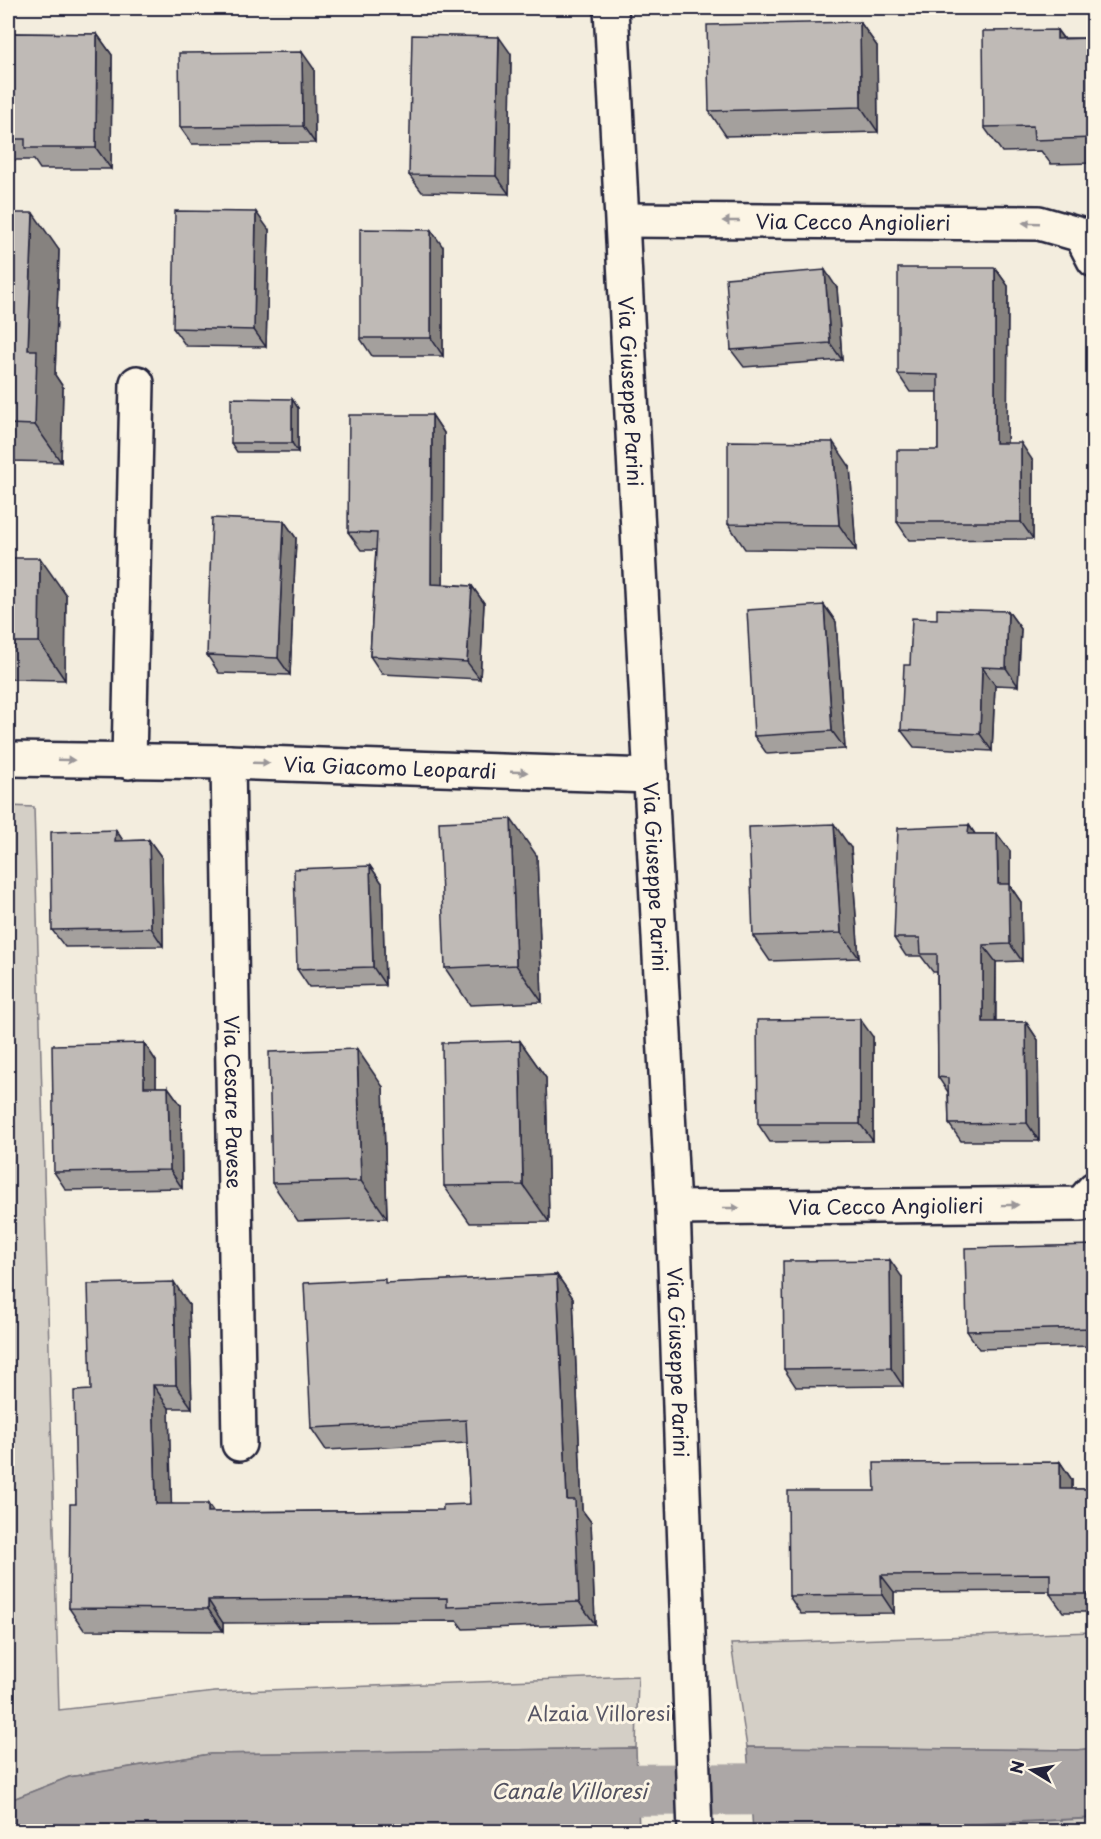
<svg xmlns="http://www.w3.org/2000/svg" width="1101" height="1839" font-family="'Playpen Sans',sans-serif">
<rect width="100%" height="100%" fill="#f3edde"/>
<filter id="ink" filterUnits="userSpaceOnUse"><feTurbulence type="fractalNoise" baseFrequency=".0167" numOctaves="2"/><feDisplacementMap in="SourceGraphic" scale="12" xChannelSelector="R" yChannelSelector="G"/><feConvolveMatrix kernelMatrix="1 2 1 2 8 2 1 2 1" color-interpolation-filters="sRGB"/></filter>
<g filter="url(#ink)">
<g fill="#d4cfc6" stroke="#7b7880" stroke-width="1.5">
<path d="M8,806L34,807L59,1710L215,1692L638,1676L636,1748L210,1754L69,1777L8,1801Z"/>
<path d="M1093,1632V1748L1078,1750L747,1747L731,1644Z"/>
<path d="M1093,1818V1831L837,1832L1083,1819Z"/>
</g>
<g fill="#aca7a6" stroke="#75727b" stroke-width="1.5">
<path d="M747,1747L1078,1750L1093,1748V1818L837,1831H753Z"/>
<path d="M636,1748L639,1831H8V1801L69,1777L210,1754Z"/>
</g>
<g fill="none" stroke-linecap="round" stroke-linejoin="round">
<path stroke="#aca7a6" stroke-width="52" d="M566,1790L821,1789"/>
<g stroke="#22223b" stroke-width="38">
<g id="minor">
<path id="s1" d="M611,8L673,1208L695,1832"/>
<path id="s2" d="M623,220L1039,223L1081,235L1094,260"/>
<path id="s3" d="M8,759L228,762L651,776"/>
<path d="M129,762L137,383"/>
<path id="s4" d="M228,762L239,1444"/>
<path id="s5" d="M673,1208L1081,1204L1094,1189"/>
</g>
</g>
<use href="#minor" stroke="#fcf5e5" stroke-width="33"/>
</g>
<g fill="#a4a09d" stroke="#22223b" stroke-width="1.5">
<path d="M860,22L877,46L878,132L726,136L709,111Z"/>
<path d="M1057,30L1063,38H1094V163L1051,164L1041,151L1002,152L984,127Z"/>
<path d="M8,33L97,34L112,55L111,169H40L34,160H8Z"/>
<path d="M511,54L509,194L422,192L409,175Z"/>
<path d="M314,69L315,143L192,144L180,127Z"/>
<path d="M8,213L59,250L55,375L63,387L61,462L8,461Z"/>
<path d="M269,230L266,347L186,346L173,328Z"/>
<path d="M443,247V356H372L360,338Z"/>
<path d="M995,268L1008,286L1007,443L1033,461V539L909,540L897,522L938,450V392H910L898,374Z"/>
<path d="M837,288L842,360L744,367L731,350Z"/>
<path d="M292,399L298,408V452H237L231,443Z"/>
<path d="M432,415L444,433L443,584L472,586L484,603L480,679L382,674L370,656L376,550H361L348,532Z"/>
<path d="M850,467L856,550L745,549L728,524Z"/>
<path d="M284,521L296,538L290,675L219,673L207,655Z"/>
<path d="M8,558L66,595L65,680L8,679Z"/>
<path d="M824,605L836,622L845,749L767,754L754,736Z"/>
<path d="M1008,611L1021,629L1018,686L995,685L992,751L914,747L901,730L937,619Z"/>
<path d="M969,825L975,834H997L1010,851V886L1021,902L1022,961L996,962V1022H1026L1038,1040L1039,1141H961L949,1124L948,1092L938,1077L937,972H933L921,956H906L894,938Z"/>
<path d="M116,830L123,841L149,840L162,858L163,946L65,947L52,930Z"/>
<path d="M851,848L859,958L770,961L753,936Z"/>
<path d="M537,856L542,1002L470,1005L445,968Z"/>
<path d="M370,866L382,883L385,985L309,987L297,969Z"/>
<path d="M873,1037V1141L770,1142L758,1124Z"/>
<path d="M520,1041L546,1078L549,1222L470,1223L444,1186Z"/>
<path d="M144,1043L156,1061V1087H168L181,1105L182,1188L66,1190L54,1172Z"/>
<path d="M383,1087L387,1218L298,1221L272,1183Z"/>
<path d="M1094,1245V1346L979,1349L967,1331Z"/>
<path d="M557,1275L573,1298L582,1510L591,1522L595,1624L463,1629L457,1621L223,1623V1631L84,1630L69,1608L76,1504L91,1390L189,1305L192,1408H169L171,1504L214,1512L443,1510L470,1504L467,1443L326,1450L311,1428L388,1283Z"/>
<path d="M902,1277L903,1386L796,1387L784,1369Z"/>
<path d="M1060,1462L1072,1480V1489H1094V1612H1063L1050,1594V1591L894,1592V1613L801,1614L789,1596L875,1491Z"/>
</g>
<g fill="#86827f" stroke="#22223b" stroke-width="1.5">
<path d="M860,22L877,46L878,132L861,107Z"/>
<path d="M1057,30L1074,54L1057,39Z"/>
<path d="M97,34L112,55L111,169L96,148Z"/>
<path d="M499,37L511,54L509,194L496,176Z"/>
<path d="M302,52L314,69L315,143L303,126Z"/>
<path d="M256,212L269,230L266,347L254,330Z"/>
<path d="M33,213L59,250L55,375L63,387L61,462L35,425L28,350Z"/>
<path d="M431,230L443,247V356L431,338Z"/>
<path d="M995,268L1008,286L1007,461L995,443Z"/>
<path d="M825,270L837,288L842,360L830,343Z"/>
<path d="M292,399L298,408V452L292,443Z"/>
<path d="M432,415L444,433L443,601L431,584Z"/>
<path d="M833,442L850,467L856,550L839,525Z"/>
<path d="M1021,443L1033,461V539L1021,522Z"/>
<path d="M284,521L296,538L290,675L278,658Z"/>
<path d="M40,558L66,595L65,680L39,642Z"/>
<path d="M472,586L484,603L480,679L467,662Z"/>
<path d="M824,605L836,622L845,749L832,731Z"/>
<path d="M1008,611L1021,629L1018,686L1006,668Z"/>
<path d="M982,667L995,685L992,751L980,734Z"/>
<path d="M511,819L537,856L542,1002L516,965Z"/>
<path d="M834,824L851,848L859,958L841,933Z"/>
<path d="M969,825L981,843L968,834Z"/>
<path d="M116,830L128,848L115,841Z"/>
<path d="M997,834L1010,851V886L1021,902L1022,961L1010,944L998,884Z"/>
<path d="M149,840L162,858L163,946L151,928Z"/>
<path d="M370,866L382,883L385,985L373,967Z"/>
<path d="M983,945L996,962L995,1040L983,1022Z"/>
<path d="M860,1019L873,1037V1141L860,1124Z"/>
<path d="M1026,1022L1038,1040L1039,1141L1027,1123Z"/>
<path d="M520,1041L546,1078L549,1222L523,1185Z"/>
<path d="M144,1043L156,1061V1105L144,1087Z"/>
<path d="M357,1049L383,1087L387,1218L361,1181Z"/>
<path d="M168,1087L181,1105L182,1188L170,1170Z"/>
<path d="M890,1260L902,1277L903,1386L891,1368Z"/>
<path d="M557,1275L573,1298L582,1510L591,1522L595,1624L579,1602L567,1500Z"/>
<path d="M174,1282L189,1305L192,1408L176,1385Z"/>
<path d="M153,1385L169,1408L172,1527L156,1504Z"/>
<path d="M1060,1462L1072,1480V1507L1060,1489Z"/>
<path d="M208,1504L224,1527L208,1512Z"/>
<path d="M881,1575L894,1592V1613L882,1595Z"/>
<path d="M208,1600L223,1623V1631L208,1609Z"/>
</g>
<g fill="#bfbab6" stroke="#22223b" stroke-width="1.5">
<path d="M860,22L861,107L709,111L707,25Z"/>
<path d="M1057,30V39L1094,38V138L1034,140L1033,126L984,127L983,31Z"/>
<path d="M8,33L97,34L96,148H25V139H8Z"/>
<path d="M412,35L499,37L496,176L409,175Z"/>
<path d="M302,52L303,126L180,127L179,53Z"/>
<path d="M175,211L256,212L254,330L173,328Z"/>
<path d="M8,213H33L28,350H37L35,425L8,424Z"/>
<path d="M360,229L431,230V338H360Z"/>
<path d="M898,268H995V443H1021V522H897V450H938V375L898,374Z"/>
<path d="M825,270L830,343L731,350L726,278Z"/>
<path d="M231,398L292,399V443H231Z"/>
<path d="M349,415H432L431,584L472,586L467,662L370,656L377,533L348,532Z"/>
<path d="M728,441L833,442L839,525L728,524Z"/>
<path d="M212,518L284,521L278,658L207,655Z"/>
<path d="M8,558H40L39,642H8Z"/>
<path d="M824,605L832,731L754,736L747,610Z"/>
<path d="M937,609L1008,611L1006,668L982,667L980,734L901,730L904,665H910L912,618L937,619Z"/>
<path d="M511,819L516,965L445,968L439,822Z"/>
<path d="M834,824L841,933L753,936L749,827Z"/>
<path d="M969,825L968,834H997L998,884H1009L1010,944L983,945V1022H1026L1027,1123L949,1124L948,1078L938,1077L937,954H921L920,938H894L898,828Z"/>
<path d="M116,830L115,841L149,840L151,928L52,930L51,832Z"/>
<path d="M370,866L373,967L297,969L294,869Z"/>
<path d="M860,1019V1124H758L757,1020Z"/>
<path d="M520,1041L523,1185L444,1186L442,1043Z"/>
<path d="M144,1043V1087H168L170,1170L54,1172L52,1045Z"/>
<path d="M357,1049L361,1181L272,1183L269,1052Z"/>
<path d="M1094,1245V1328L967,1331L965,1248Z"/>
<path d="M890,1260L891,1368L784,1369L783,1261Z"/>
<path d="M557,1275L567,1500H575L579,1602L447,1607V1598L208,1600V1609L69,1608L70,1504H76L74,1391L91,1390L88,1284L174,1282L176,1385H153L156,1504H208V1512L443,1510V1505L470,1504L466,1420L311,1428L304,1283L385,1279V1283Z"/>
<path d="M1060,1462V1489H1094V1594H1050V1574L881,1575L882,1595L789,1596L788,1491H875L874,1463Z"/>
</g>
<defs><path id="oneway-solid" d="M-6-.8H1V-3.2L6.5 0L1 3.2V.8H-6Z" transform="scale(1.5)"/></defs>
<g fill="#9a9698">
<use href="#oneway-solid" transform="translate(731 221) rotate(-180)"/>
<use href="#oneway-solid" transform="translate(1031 223) rotate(-178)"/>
<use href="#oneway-solid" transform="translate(66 760) rotate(2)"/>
<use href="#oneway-solid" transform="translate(261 763) rotate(2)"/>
<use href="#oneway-solid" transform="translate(519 772) rotate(2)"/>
<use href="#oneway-solid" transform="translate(1010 1205) rotate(-1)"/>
<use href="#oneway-solid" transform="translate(731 1208)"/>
</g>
</g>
<g text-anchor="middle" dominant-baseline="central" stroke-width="6" stroke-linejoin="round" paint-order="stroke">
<g font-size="20" fill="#22223b" stroke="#fcf5e5">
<text stroke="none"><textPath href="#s2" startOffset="230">Via Cecco Angiolieri</textPath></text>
<text stroke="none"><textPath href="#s1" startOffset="384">Via Giuseppe Parini</textPath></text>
<text stroke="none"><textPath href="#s3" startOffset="382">Via Giacomo Leopardi</textPath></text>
<text stroke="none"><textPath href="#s1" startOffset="870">Via Giuseppe Parini</textPath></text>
<text stroke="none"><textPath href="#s4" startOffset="340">Via Cesare Pavese</textPath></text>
<text stroke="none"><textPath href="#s5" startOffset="213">Via Cecco Angiolieri</textPath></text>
<text stroke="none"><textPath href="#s1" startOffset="1356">Via Giuseppe Parini</textPath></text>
</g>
<g font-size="20" fill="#575665" stroke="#fcf5e5">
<text x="599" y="1713">Alzaia Villoresi</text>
</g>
<g font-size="21" font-style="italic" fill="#525160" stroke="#fcf5e5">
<text x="569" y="1790">Canale Villoresi</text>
</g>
</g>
<rect width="1101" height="1839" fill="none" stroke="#fcf5e5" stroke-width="30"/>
<rect x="15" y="15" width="1071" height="1809" fill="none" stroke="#22223b" stroke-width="2" filter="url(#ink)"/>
<g transform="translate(1032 1770) rotate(281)" stroke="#fcf5e5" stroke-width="4.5" paint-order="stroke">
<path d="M0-4.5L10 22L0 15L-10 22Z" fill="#22223b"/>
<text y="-9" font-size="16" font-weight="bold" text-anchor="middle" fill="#22223b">N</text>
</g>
</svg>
